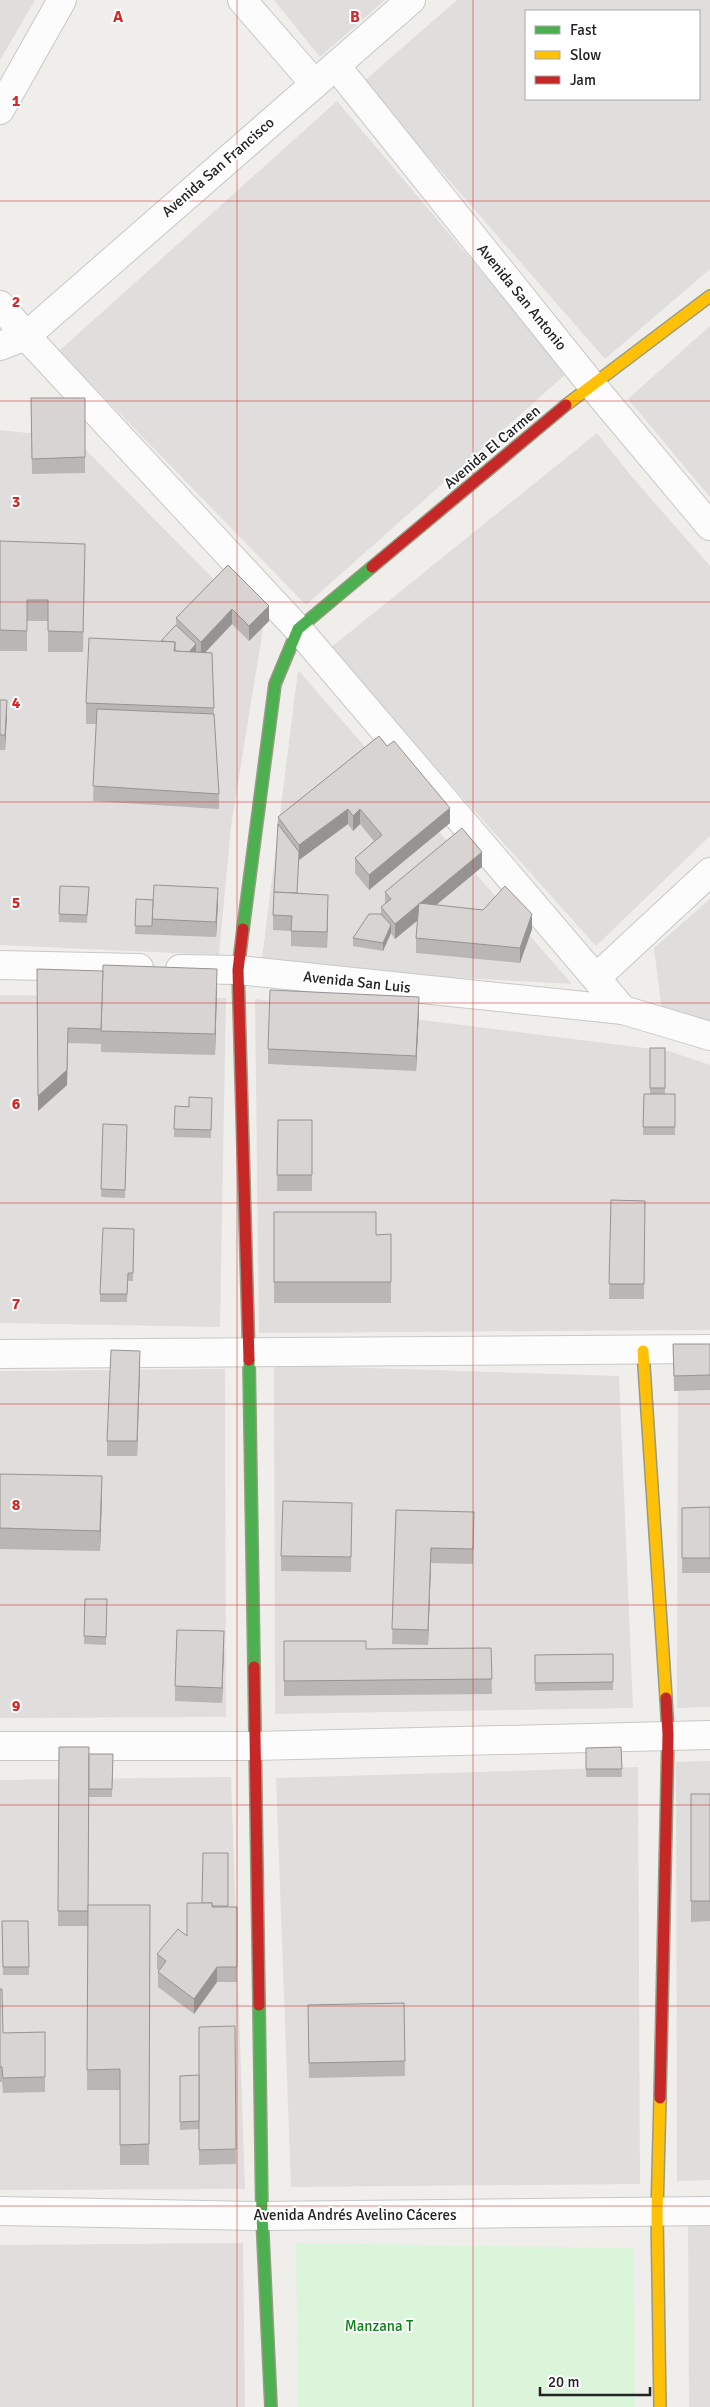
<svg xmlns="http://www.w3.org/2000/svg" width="710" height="2407" font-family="Signika,sans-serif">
<rect width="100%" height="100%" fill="#f0eeeb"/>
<g fill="#dfdedc" fill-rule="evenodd">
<path d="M0,0H35L0,60Z"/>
<path d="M274,0H385L320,57Z"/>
<path d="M457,0H710V269L605,359L363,82ZM526,11H699V99H526Z"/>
<path d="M337,101L567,373L306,605L59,351Z"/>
<path d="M710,326V497L628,399Z"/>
<path d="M0,430L74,438L263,629L231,826L219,955L0,945Z"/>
<path d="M597,433L632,477L710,566V836L596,946L329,649Z"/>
<path d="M298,670L572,984L261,967Z"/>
<path d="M710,899V1027L662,1012L654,948Z"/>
<path d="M0,995L226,998L220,1327L0,1323Z"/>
<path d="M255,999L668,1051L710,1065V1330L259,1333Z"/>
<path d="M274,1365L619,1376L633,1708L275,1714Z"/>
<path d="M678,1367H710V1707L677,1708Z"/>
<path d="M225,1369L226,1717L0,1718V1371Z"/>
<path d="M710,1761V2180L677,2181L676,1762Z"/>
<path d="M638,1767L640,2184L291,2187L276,1778Z"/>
<path d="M231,1777L245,2189L0,2190V1780Z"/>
<path d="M688,2221H710V2407H689Z"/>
<path d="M243,2243L245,2407H0V2245Z"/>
</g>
<path fill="#daf5da" d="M296,2243L634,2248L635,2407H298Z"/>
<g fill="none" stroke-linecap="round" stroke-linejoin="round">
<g stroke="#c9c8c7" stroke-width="30">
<g id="street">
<path d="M242,0L314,83"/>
<path d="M336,66L591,384L710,526"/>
<path d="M0,110L62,0"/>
<path d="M0,305L26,336L298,629L623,1010"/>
<path d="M0,346L26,336L411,0"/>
<path d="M0,965L139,968"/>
<path d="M180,969L238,970L623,1010L710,1036"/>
<path d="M597,977L710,872"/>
<path d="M0,1354L710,1349"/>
<path d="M0,1746H255L710,1735"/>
<path d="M0,2211L262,2216L710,2211"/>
</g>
</g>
<g stroke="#999a82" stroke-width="14">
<g id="fast">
<path d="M243,929L275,684L298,629L372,567"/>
<path d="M249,1360L254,1667"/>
<path d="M259,2005L262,2216L271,2407"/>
</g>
</g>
<g stroke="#999a82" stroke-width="14">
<g id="slow">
<path d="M566,405L710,296"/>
<path d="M643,1351L666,1698"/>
<path d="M660,2098L657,2213L660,2407"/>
</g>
</g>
<g stroke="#999a82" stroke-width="14">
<g id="jam">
<path d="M372,567L566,405"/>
<path d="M243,929L238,970L249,1360"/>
<path d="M254,1667L259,2005"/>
<path d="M660,2098L668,1735L666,1698"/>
</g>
</g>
<use href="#street" stroke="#fdfcfc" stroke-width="28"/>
<use href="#fast" stroke="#4caf50" stroke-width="11"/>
<use href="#slow" stroke="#ffc107" stroke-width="11"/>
<use href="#jam" stroke="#c62828" stroke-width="11"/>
</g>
<g fill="#b9b6b5">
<path d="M31,398H85V473L32,474Z"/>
<path d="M0,541L85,565L83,652H48V621H27V651H0Z"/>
<path d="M228,565L269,621L249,641L232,624L205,652L212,653L214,714L219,794V809L93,801L96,724H86V703L161,641L176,625V618Z"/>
<path d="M0,700L7,715L5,750H0Z"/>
<path d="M379,736L450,823L369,890L355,873V858L374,841L360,824L353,831L348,824L299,860L297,893L328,910L327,948L291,946V931L273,930V915L278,817Z"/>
<path d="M482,867L436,905L532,929L520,963L416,953V938L418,920L395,939L391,933L383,951L353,946V938L381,914V907L385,904V892Z"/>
<path d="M60,886L89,895L87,923L59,922Z"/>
<path d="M136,899L218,903L216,937L135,934Z"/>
<path d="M37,969L217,990L215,1055L101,1052V1044L68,1043L67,1085L38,1111Z"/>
<path d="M419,1012L416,1071L268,1064V1049Z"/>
<path d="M650,1048H665V1094H675V1135H643L644,1094H650Z"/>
<path d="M175,1106H212L211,1138L174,1137Z"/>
<path d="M278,1120H312V1191H277Z"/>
<path d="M103,1124L127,1125L125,1198L101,1197Z"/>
<path d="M611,1200L645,1201L644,1299H609Z"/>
<path d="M274,1212L376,1235L391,1234V1303H274Z"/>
<path d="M134,1229L133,1281H128L127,1302H100V1294Z"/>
<path d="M673,1344H710V1390L674,1391Z"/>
<path d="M140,1366L137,1456H107V1441Z"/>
<path d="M0,1474L102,1497L100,1551L0,1549Z"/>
<path d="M710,1507V1573H682V1508Z"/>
<path d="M396,1510L474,1527L473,1564L431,1563L428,1645L392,1644Z"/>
<path d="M352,1518L351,1572L281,1571V1556Z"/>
<path d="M85,1599H107L106,1645L84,1644Z"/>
<path d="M284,1641L366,1649L491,1648L492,1694L284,1696Z"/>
<path d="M224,1646L222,1703L175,1701V1686Z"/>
<path d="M613,1654V1690L535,1691V1655Z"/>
<path d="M59,1747L89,1754H113L112,1797H89L88,1905H150L149,2165H120V2090H87L88,1926H58Z"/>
<path d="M621,1747L622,1777H586V1748Z"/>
<path d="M691,1794H710V1921L691,1922Z"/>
<path d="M228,1853V1907H237V1982H217L194,2014L158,1987V1972L159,1970L157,1969V1954L187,1936L202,1903Z"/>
<path d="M2,1921H28L29,1975H3Z"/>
<path d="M0,1989L3,2033L45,2032V2092L3,2093L2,2082H0Z"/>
<path d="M404,2003L405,2076L309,2078L308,2005Z"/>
<path d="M235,2026L236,2164L199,2165V2125V2129L180,2130V2076L199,2075Z"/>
</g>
<g fill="#969493">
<path d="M269,606V621L249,641V626Z"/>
<path d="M232,609V624L201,657V642Z"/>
<path d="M196,644V652L180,660Z"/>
<path d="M7,700V715L5,750V735Z"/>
<path d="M450,808V823L369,890V875Z"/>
<path d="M348,809V824L299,860V845Z"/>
<path d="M360,809V824L353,831V816Z"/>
<path d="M482,852V867L395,939V924Z"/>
<path d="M218,888V903L216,937V922Z"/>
<path d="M328,895V910L327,948V932Z"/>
<path d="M532,914V929L520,963V948Z"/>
<path d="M391,925V933L383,951V943Z"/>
<path d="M217,969V990L215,1055V1034Z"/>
<path d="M419,997V1012L416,1071V1056Z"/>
<path d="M68,1028L67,1085L38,1111V1096Z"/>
<path d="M140,1351V1366L137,1456V1441Z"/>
<path d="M102,1476V1497L100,1551V1531Z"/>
<path d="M431,1548V1563L428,1645V1630Z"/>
<path d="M224,1631V1646L222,1703V1688Z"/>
<path d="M217,1967V1982L194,2014V1999Z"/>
</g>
<g fill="#d7d4d2" stroke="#969493">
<path d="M31,398H85V457L32,459Z"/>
<path d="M0,541L85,544L83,632L48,631V600H27V631L0,630Z"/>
<path d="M228,565L269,606L249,626L232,609L201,642L176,618Z"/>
<path d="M176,625L196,644L189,652L175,651V642L161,641Z"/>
<path d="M89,638L175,642L174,651L212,653L214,708L86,703Z"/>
<path d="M0,700H7L5,735H0Z"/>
<path d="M97,709L214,714L219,794L93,786Z"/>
<path d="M379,736L387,746L394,741L450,808L369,875L355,858L382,835L360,809L353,816L348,809L299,845L278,817Z"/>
<path d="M278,824L299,852L297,893L274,892Z"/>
<path d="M462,828L482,852L395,924L381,907L391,899L385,892Z"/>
<path d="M154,885L218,888L216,922L152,919Z"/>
<path d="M60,886L89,887L87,915L59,914Z"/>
<path d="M505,886L532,914L520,948L416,938L419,903L483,910Z"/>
<path d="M274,892L328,895L327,932L291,931L292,916L273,915Z"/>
<path d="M136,899L153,900L152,926H135Z"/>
<path d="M369,914H381L391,925L383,943L353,938Z"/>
<path d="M103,965L217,969L215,1034L101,1031Z"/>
<path d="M37,969L103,971L101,1029L68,1028L67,1070L38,1096Z"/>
<path d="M270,990L419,997L416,1056L268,1049Z"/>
<rect x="650" y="1048" width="15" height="40"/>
<path d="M644,1094H675V1127H643Z"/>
<path d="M189,1097L212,1098L211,1130L174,1129L175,1106L189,1107Z"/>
<path d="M278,1120H312V1175H277Z"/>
<path d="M103,1124L127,1125L125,1190L101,1189Z"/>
<path d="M611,1200L645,1201L644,1284H609Z"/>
<path d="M274,1212H376V1235L391,1234V1282H274Z"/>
<path d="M103,1228L134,1229L133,1273H128L127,1294H100Z"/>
<path d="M673,1344H710V1375L674,1376Z"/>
<path d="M111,1350L140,1351L137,1441H107Z"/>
<path d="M0,1474L102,1476L100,1531L0,1528Z"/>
<path d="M283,1501L352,1503L351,1557L281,1556Z"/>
<path d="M710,1507V1558H682V1508Z"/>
<path d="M396,1510L474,1512L473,1549L431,1548L428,1630L392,1629Z"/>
<path d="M85,1599H107L106,1637L84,1636Z"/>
<path d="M177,1630L224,1631L222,1688L175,1686Z"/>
<path d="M284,1641H366V1649L491,1648L492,1679L284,1681Z"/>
<path d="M613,1654V1682L535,1683V1655Z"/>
<path d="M59,1747H89L88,1911H58Z"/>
<path d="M621,1747L622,1769H586V1748Z"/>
<path d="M89,1754H113L112,1789H89Z"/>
<rect x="691" y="1794" width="19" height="107"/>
<path d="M203,1853H228V1906H212V1903H202Z"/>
<path d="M187,1903H212V1907H237V1967H217L194,1999L158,1972L166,1961L157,1954L178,1929L187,1936Z"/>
<path d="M88,1905H150L149,2144L120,2145V2069L87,2070Z"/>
<path d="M2,1921H28L29,1967H3Z"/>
<path d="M0,1989H2L3,2033L45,2032V2077L3,2078L2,2067H0Z"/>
<path d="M404,2003L405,2061L309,2063L308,2005Z"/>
<path d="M235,2026L236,2149L199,2150V2027Z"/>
<path d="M199,2075V2121L180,2122V2076Z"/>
</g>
<path fill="none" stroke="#d62828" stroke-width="1" stroke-opacity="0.55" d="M237,0V2407M473,0V2407M0,201H710M0,401H710M0,602H710M0,802H710M0,1003H710M0,1203H710M0,1404H710M0,1605H710M0,1805H710M0,2006H710M0,2206H710"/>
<g text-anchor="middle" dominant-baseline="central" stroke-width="4" stroke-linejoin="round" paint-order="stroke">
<g font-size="15" fill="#222" stroke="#fff">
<text transform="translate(218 167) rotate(-41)">Avenida San Francisco</text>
<text transform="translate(522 297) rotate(51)">Avenida San Antonio</text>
<text transform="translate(492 447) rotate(-40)">Avenida El Carmen</text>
<text transform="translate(357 982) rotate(6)">Avenida San Luis</text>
<text x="355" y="2215">Avenida Andrés Avelino Cáceres</text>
</g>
<g font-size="15" fill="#0c8416" stroke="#fff">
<text x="379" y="2326">Manzana T</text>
</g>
</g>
<g font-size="16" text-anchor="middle" font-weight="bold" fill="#d62828" stroke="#fff" stroke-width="4" stroke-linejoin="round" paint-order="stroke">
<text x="118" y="22">A</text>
<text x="355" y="22">B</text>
<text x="16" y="106">1</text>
<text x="16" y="307">2</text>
<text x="16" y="507">3</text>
<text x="16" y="708">4</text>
<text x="16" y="908">5</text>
<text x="16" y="1109">6</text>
<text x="16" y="1309">7</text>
<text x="16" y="1510">8</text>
<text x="16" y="1711">9</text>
</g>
<rect x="525" y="10" width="175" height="90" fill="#ffffff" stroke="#a7a7a7"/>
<rect x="535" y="26" width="25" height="8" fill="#4caf50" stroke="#a7a7a7"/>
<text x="570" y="35" font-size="15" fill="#222222">Fast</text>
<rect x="535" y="51" width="25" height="8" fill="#ffc107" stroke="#a7a7a7"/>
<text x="570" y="60" font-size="15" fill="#222222">Slow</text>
<rect x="535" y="76" width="25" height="8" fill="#c62828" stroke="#a7a7a7"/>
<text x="570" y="85" font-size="15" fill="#222222">Jam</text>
<path d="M540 2387v8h110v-8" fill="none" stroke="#222222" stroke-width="2.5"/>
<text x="548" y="2387" font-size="15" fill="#222222" stroke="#ffffff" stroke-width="4" paint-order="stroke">20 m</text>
</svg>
